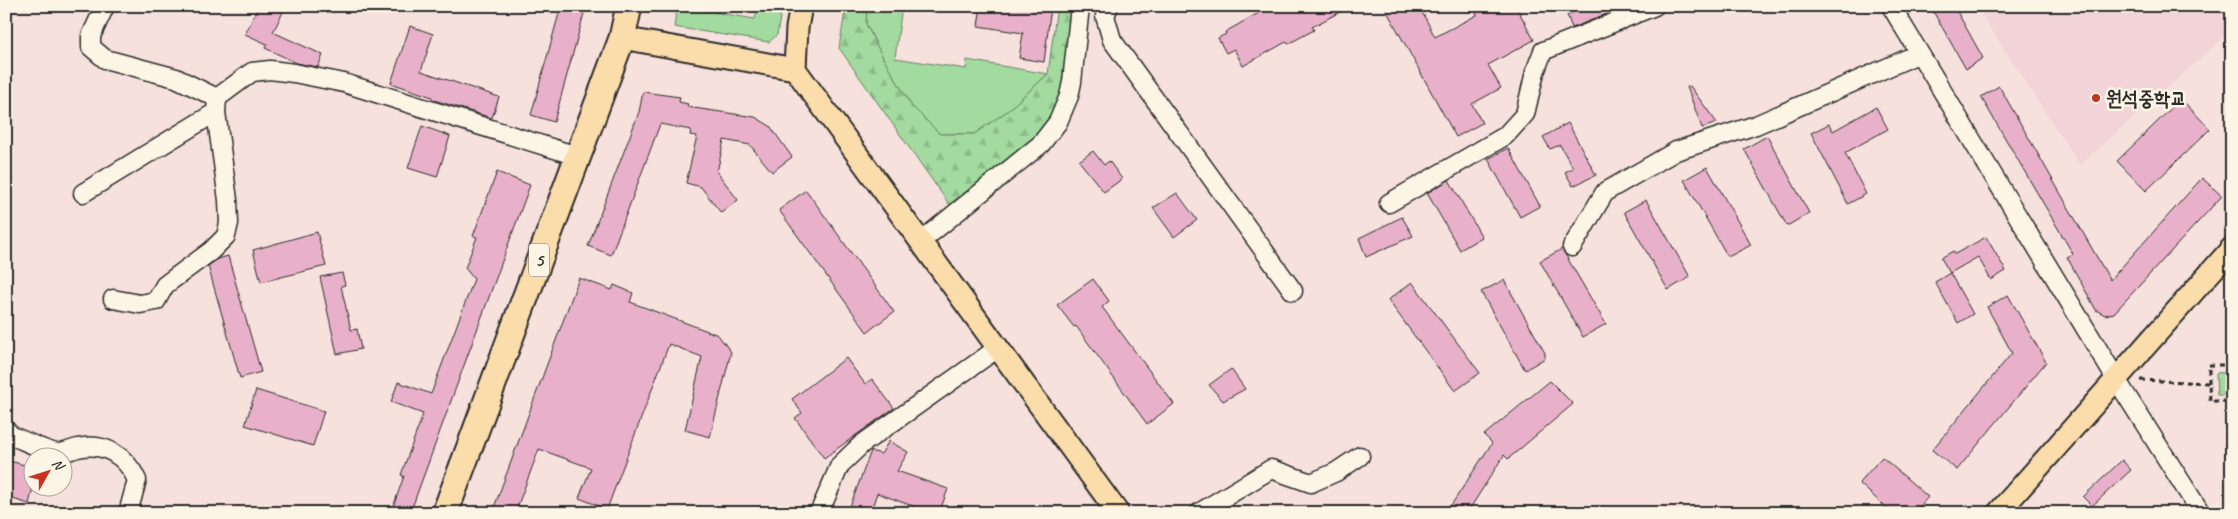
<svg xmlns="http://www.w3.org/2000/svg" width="2238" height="519" font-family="Caveat,'Poor Story',sans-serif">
<defs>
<pattern id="forest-firs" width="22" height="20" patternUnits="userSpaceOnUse" patternTransform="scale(1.25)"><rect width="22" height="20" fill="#a2da9f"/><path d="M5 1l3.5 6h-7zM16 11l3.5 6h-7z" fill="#8cbb89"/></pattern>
</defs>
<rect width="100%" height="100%" fill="#f6e1dd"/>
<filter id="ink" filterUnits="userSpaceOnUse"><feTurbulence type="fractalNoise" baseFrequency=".02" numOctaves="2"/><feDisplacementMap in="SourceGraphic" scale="10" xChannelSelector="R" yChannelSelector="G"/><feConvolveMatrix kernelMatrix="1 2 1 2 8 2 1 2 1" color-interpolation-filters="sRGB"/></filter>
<g filter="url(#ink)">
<path fill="#f2d3d7" d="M1976,6H2232V30L2080,165Z"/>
<g fill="#a2da9f" stroke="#668265">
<path d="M677,6L755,19L758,6H782L777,35L769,42L674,27Z"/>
<path d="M867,6H902L895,58L966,69L967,60L1048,74L1006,112L974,134H940L911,105L883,58L866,24Z"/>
<path d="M2232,372V395H2217L2216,373Z"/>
</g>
<path fill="url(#forest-firs)" stroke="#668265" d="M846,6H867L866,24L883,58L911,105L940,134H974L1006,112L1048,74L1057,6H1073C1070,34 1070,63 1064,90C1054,136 985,177 949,204L839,48Z"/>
<g fill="#e8b1c9" stroke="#2b2b2b">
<path d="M259,6H286L273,32L323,55L318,67L297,63L265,48L267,44L245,34Z"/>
<path d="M561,6H586L554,122L531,115Z"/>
<path d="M981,6H1051L1044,62L1019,58L1023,33L978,26Z"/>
<path d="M1271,6H1351L1312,27L1314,30L1288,44L1286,42L1243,66L1234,49L1226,53L1218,38L1226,34L1225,32Z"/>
<path d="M1384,6H1419L1435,37L1477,15L1473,6H1516L1534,40L1488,65L1501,88L1472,104L1482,123L1456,137Z"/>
<path d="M1591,6H1626L1572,28L1567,15Z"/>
<path d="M1930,6H1954L1983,58L1966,69Z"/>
<path d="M410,26L433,34L421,71L499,97L492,118L431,99L432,97L391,83Z"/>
<path d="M1690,86L1717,123L1702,128L1687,87Z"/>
<path d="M1999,86L2110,280L2202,178L2222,196L2114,313L2105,315L2096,310L2067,257L2073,254L1981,97Z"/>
<path d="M643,92L680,97L679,102L688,104L687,107L755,117L770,126L792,157L772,172L750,145L724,140L717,172L738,200L721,213L701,187L686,183L697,136L690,135L691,130L660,124L611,255L588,246L639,112Z"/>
<path d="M2181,99L2210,129L2146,191L2117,161Z"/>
<path d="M1876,107L1888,129L1845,153L1866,194L1848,204L1811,133L1829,124L1833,131Z"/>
<path d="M1568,123L1596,175L1573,186L1565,172L1573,168L1560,145L1550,149L1543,137Z"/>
<path d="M422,126L450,136L437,177L408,168Z"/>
<path d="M1767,136L1809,213L1787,226L1744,149Z"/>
<path d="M1508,148L1540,206L1520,217L1488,159Z"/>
<path d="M1093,151L1104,165L1109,161L1122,179L1104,192L1079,161Z"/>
<path d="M1707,167L1751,245L1728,257L1684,180Z"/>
<path d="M497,172L530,185L410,513H391L404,476L401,475L423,414L391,402L398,382L431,394L474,279L465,268L477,237L473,236Z"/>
<path d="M1449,180L1482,237L1460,250L1427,193Z"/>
<path d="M806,190L894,312L867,332L779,210Z"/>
<path d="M1177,193L1197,220L1174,237L1153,208Z"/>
<path d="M1646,200L1690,277L1668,290L1624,212Z"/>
<path d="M1402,217L1413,236L1366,257L1359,238Z"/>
<path d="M317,232L326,266L261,282L253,250Z"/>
<path d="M1986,237L2006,271L1991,280L1978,257L1950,273L1941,258L1953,251L1955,254Z"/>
<path d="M1562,249L1606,324L1583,337L1540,261Z"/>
<path d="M228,256L261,372L240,378L208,266L218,259Z"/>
<path d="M342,273L345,285L341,286L351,330L357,329L361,349L337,354L320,277Z"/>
<path d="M1950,273L1973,314L1958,323L1935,282Z"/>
<path d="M579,278L612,290L614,285L633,293L630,302L718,335L731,352L710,437L685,430L702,357L669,344L607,509L579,498L591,468L539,449L515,513H492Z"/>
<path d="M1093,279L1109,301L1102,307L1174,404L1147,424L1076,326L1074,327L1057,305Z"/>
<path d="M1504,280L1545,353V358L1525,370L1481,292Z"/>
<path d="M1412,282L1480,373L1455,391L1388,300Z"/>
<path d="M2008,295L2046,362L1957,470L1932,450L2012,353L1987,307Z"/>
<path d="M846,358L865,384L872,379L894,408L824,458L795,418L802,413L792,399Z"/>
<path d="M1231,369L1245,389L1223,401L1209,385Z"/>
<path d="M1550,381L1573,404L1508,459L1504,455L1467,513H1446L1492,443L1484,435Z"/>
<path d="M256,390L324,411L313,446L245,425Z"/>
<path d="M889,441L908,452L897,471L948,489L939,513H932L877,493L870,513H858L849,509L871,451L881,454Z"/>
<path d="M1882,457L1928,497L1914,513H1892L1859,483Z"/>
<path d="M6,460L32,467V492L29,504L6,497Z"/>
<path d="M2122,460L2131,470L2092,506L2083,497Z"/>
</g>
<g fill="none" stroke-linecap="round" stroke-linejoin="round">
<g stroke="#2b2b2b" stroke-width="21">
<g id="minor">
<path d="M105,6L91,36V47L105,59L176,78L217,98L252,72L270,70L294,73L344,83L577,156"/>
<path d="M1109,6L1105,16L1112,40L1293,291"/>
<path d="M1891,6L2116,379L2201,513"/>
<path d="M83,193L216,112"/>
<path d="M1389,203L1505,136L1525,114L1535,72L1543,51L1655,6"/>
<path d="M920,242L1041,144L1058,122L1069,96L1072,82L1080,6"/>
<path d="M1572,247L1605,192L1676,151L1756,125L1918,54"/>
<path d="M113,299L140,304L156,301L165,285L211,251L226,236L229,223L228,200L216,112L217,98"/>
<path d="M6,430L12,436C23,440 49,453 59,453C65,453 72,449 78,448C105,442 126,456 137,480L128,513"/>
<path d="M819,513L840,465L862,444L998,348"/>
<path d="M1199,513L1271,469L1311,483L1336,472L1360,456"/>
</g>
</g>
<g stroke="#2b2b2b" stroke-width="25">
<g id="major">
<path d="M801,6L797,28L795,69L1118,513"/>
<path d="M622,38L795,69"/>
<path d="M1998,513L2232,248"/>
</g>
</g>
<g stroke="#2b2b2b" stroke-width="29">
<path id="highway" d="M445,513L622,38L629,6"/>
</g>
<g stroke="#2b2b2b" stroke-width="3" stroke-dasharray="5 4" stroke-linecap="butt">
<path d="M2140,380L2209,383L2210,401H2232"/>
<path d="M2209,383V365H2232"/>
</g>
<use href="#minor" stroke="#fcf5e5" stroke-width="18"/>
<use href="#major" stroke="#fbddab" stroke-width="21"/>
<use href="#highway" stroke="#fbddab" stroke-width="25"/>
</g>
</g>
<circle fill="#c8321e" stroke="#fcf5e5" stroke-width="2" cx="2096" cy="98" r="5"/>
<g text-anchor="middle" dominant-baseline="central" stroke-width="5" stroke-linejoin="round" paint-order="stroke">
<rect fill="#fcf5e5" stroke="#6a6863" stroke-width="1" x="529" y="243.5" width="20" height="33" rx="4"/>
<g font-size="19" font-weight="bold" fill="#2b2b2b">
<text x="539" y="260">5</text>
</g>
<g font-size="20" font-weight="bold" fill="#2b2b2b" stroke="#fcf5e5" text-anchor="start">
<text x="2106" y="98">원석중학교</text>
</g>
</g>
<rect width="2238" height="519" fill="none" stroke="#fcf5e5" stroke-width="25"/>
<rect x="12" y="12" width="2213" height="494" fill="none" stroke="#2b2b2b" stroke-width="2" filter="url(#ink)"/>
<g transform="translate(48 472) rotate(51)"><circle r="24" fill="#fcf5e5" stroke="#a8a49b"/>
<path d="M0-4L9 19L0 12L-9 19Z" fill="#c8321e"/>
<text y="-8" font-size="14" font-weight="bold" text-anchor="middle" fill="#2b2b2b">N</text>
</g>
</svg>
